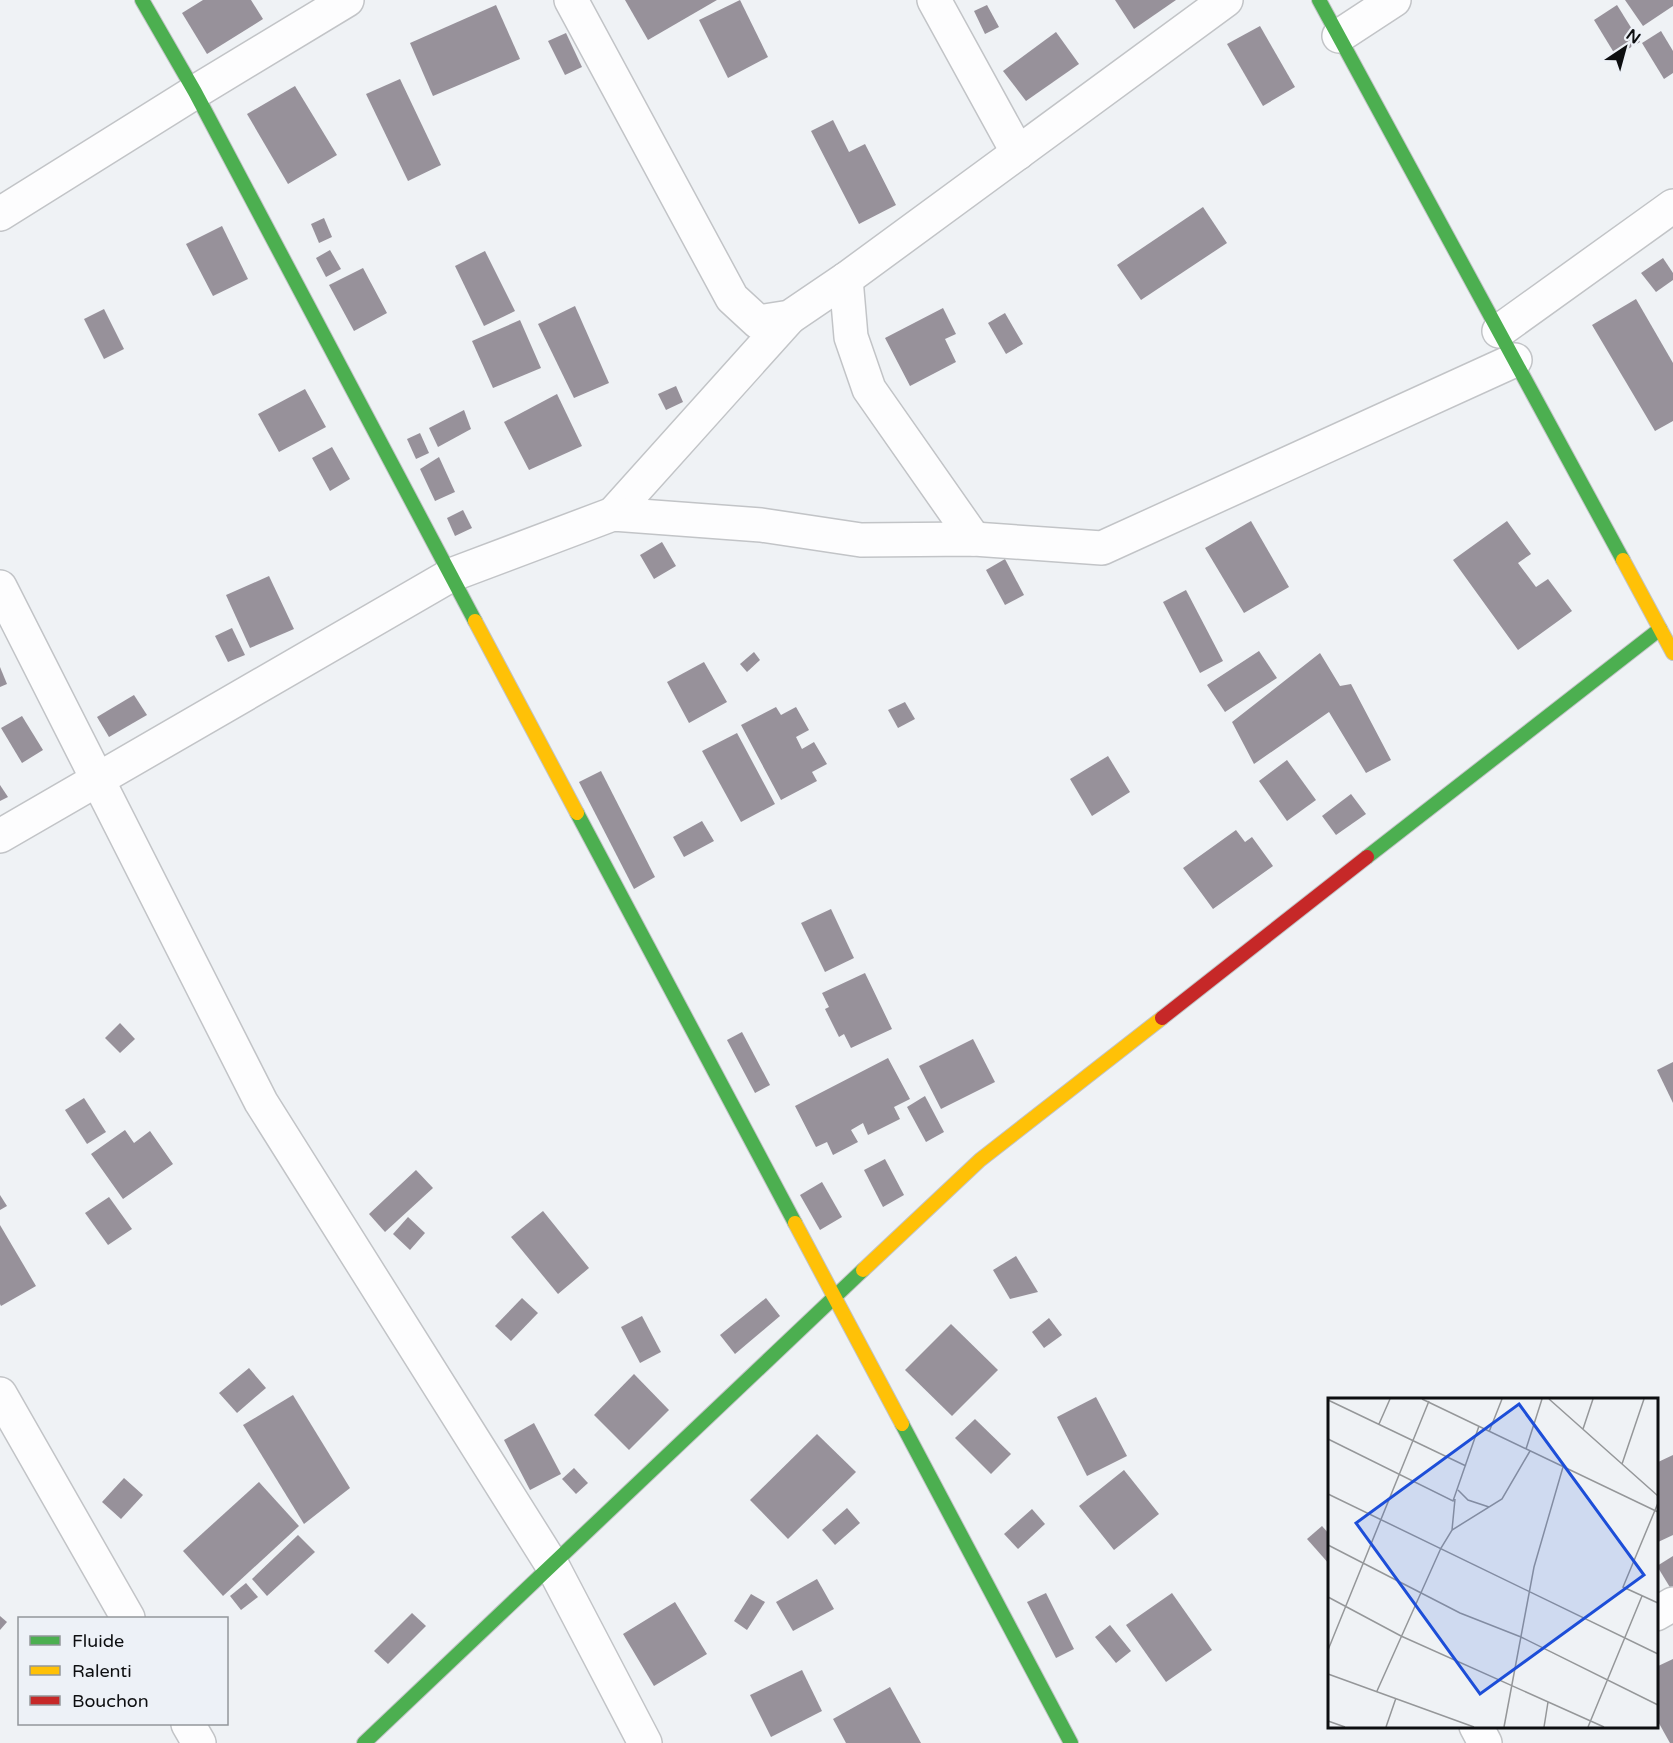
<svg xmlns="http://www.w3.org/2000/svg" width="1673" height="1743" font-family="'Varela Round',sans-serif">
<rect width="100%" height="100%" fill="#eff2f5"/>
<g fill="#97919a">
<path d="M203,0H251L263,19L207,54L182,13Z"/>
<path d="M625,0H717L648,40Z"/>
<path d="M740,0L768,57L728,78L699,20Z"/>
<path d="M1115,0H1176L1134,29Z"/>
<path d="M1625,0H1673V6L1643,26Z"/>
<path d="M496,5L520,59L433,96L410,43Z"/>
<path d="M987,5L999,27L985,34L974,11Z"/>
<path d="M1617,5L1640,42L1616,56L1594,20Z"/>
<path d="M1260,26L1295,87L1263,106L1227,44Z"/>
<path d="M1661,31L1673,51V73L1664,79L1642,43Z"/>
<path d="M1056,32L1079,64L1026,101L1003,71Z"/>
<path d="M566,33L582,67L565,75L548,41Z"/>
<path d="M400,79L441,165L408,181L366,94Z"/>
<path d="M295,86L337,155L288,184L247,114Z"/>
<path d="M833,120L849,152L865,144L896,205L859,224L811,131Z"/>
<path d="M1203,207L1227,243L1141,300L1117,265Z"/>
<path d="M324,218L332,237L319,243L311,224Z"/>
<path d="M222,226L248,279L213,296L186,244Z"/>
<path d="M330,250L341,269L326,277L316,258Z"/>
<path d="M485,251L515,311L484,326L455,266Z"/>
<path d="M1663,258L1673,273V280L1656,292L1641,273Z"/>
<path d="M363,268L387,313L354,331L329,285Z"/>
<path d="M1636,299L1673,363V421L1655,431L1592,325Z"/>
<path d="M575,306L609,383L574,398L538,324Z"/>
<path d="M943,308L956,334L945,339L956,362L910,386L885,338Z"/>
<path d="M104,309L124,349L104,359L84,319Z"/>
<path d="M1005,313L1023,344L1006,354L988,323Z"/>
<path d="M520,320L541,368L493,388L472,341Z"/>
<path d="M676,386L683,402L666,410L658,394Z"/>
<path d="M305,389L326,427L279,452L258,414Z"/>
<path d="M557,394L582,446L529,470L504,422Z"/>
<path d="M464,410L471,429L438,447L429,428Z"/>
<path d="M420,433L429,453L416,459L407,439Z"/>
<path d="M332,447L350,479L330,491L312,458Z"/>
<path d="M439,457L455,492L435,501L420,469Z"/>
<path d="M463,510L472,528L455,536L447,518Z"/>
<path d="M1251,521L1289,587L1244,613L1205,548Z"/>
<path d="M1507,521L1531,554L1518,563L1536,587L1548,579L1572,611L1518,650L1453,560Z"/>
<path d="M662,542L676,566L654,579L640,555Z"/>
<path d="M1005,559L1024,595L1005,605L986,570Z"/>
<path d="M269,576L294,629L250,648L226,595Z"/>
<path d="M1186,590L1223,661L1200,673L1163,602Z"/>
<path d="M232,628L245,655L228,662L215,636Z"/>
<path d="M1259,651L1277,678L1225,712L1207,685Z"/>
<path d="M754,652L760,660L747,672L740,664Z"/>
<path d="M1320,653L1340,686L1351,684L1391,760L1366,773L1329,712L1254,764L1232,722Z"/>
<path d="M704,662L727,702L689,723L667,682Z"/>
<path d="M0,667L7,684L0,687Z"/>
<path d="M134,695L147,715L109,737L97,717Z"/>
<path d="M905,702L915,719L898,728L888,710Z"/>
<path d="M776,707L781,715L796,707L809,730L796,737L802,749L814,742L827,764L812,772L817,781L781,800L741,725Z"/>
<path d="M22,716L43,750L22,763L1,728Z"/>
<path d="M737,733L775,804L741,822L702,751Z"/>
<path d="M1108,756L1130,792L1092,816L1070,779Z"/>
<path d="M1287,760L1316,800L1287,821L1259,781Z"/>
<path d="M601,771L655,877L634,889L579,782Z"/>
<path d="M0,785L8,797L0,801Z"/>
<path d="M1351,794L1366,814L1336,835L1322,816Z"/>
<path d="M702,821L714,841L684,857L673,837Z"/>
<path d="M1236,830L1245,842L1252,837L1273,866L1213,909L1183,868Z"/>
<path d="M831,909L854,958L825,972L801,923Z"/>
<path d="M865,973L892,1029L851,1048L844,1034L839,1037L825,1009L829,1007L822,993Z"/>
<path d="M120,1023L135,1039L120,1053L105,1038Z"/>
<path d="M742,1032L770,1085L755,1093L727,1040Z"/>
<path d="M973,1039L995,1082L941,1109L919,1066Z"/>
<path d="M888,1058L910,1099L894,1107L900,1119L868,1135L863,1123L851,1130L858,1142L833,1155L827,1142L816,1147L795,1106Z"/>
<path d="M1673,1062V1103L1657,1070Z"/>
<path d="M925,1096L944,1132L926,1142L907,1107Z"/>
<path d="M84,1098L106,1132L87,1144L65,1110Z"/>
<path d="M125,1130L134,1143L150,1131L173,1164L123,1199L91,1154Z"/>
<path d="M885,1159L904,1195L883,1207L864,1170Z"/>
<path d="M416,1170L433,1188L385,1232L369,1214Z"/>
<path d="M822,1182L842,1217L820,1230L800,1195Z"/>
<path d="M0,1195L7,1206L0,1210Z"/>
<path d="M109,1197L132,1229L108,1245L85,1213Z"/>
<path d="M543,1211L589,1268L558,1294L511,1237Z"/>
<path d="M408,1217L425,1233L410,1250L393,1234Z"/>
<path d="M0,1225L36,1286L1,1306L0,1304Z"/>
<path d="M1016,1256L1038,1292L1010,1299L993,1270Z"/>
<path d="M522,1298L538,1313L511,1341L495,1326Z"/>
<path d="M766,1298L780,1316L735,1354L720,1335Z"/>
<path d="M642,1316L661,1352L640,1363L621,1327Z"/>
<path d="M1049,1318L1062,1335L1044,1348L1032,1332Z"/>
<path d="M951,1324L998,1370L952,1416L905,1370Z"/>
<path d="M249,1368L266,1388L237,1413L219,1393Z"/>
<path d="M634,1374L669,1410L629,1450L594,1415Z"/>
<path d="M293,1395L350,1488L304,1524L243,1425Z"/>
<path d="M1096,1397L1127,1456L1087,1476L1057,1417Z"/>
<path d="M975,1419L1011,1454L991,1474L955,1438Z"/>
<path d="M534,1423L561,1474L530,1490L504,1440Z"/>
<path d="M817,1434L856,1472L788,1539L750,1500Z"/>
<path d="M1673,1455V1535L1656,1543V1463Z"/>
<path d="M574,1468L588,1483L576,1494L562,1479Z"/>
<path d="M1124,1470L1159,1514L1114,1550L1079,1506Z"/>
<path d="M124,1478L143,1495L121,1519L102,1502Z"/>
<path d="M259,1482L299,1526L223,1596L183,1551Z"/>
<path d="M847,1508L860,1523L835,1545L822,1530Z"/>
<path d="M1032,1509L1045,1524L1018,1549L1004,1534Z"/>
<path d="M1322,1526L1330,1535V1565L1307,1539Z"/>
<path d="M298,1535L315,1552L267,1596L252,1579Z"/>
<path d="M1673,1556V1588L1671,1589L1657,1566Z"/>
<path d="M817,1579L834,1609L793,1631L776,1602Z"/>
<path d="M246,1583L258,1597L241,1610L230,1596Z"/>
<path d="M1046,1593L1074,1649L1056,1658L1027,1602Z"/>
<path d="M1172,1593L1212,1650L1166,1682L1126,1625Z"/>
<path d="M751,1594L765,1602L747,1630L734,1621Z"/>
<path d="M675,1602L707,1654L654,1686L623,1634Z"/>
<path d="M412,1613L426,1626L388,1664L374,1651Z"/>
<path d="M0,1616L7,1622L0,1630Z"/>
<path d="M1110,1625L1131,1651L1116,1663L1095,1637Z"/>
<path d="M1673,1659V1743H1670L1656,1718V1667Z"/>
<path d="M802,1670L822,1711L771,1737L750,1695Z"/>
<path d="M890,1687L921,1743H846L833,1719Z"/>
</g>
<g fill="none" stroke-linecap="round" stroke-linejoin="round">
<g stroke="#c2c4c7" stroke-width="36">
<g id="street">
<path d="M571,0L732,298L758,322L790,317L846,279L1226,0"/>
<path d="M934,0L1018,153"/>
<path d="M1339,36L1394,0"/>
<path d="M0,214L195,92L347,0"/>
<path d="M846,279L851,337L869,389L974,539"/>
<path d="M1499,331L1673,206"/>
<path d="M613,514L790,317"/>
<path d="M0,587L261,1102L552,1565L645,1743"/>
<path d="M0,836L451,575L613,514L761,525L861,540L974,539L1102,548L1515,360"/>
<path d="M0,1394L128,1618"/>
<path d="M1656,1614L1673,1604"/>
<path d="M188,1724L199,1743"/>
<path d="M1476,1726L1485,1743"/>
</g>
</g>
<g stroke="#c2c4c7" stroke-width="16">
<g id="fast">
<path d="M142,0L195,92L475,621"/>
<path d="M1319,0L1623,560"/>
<path d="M577,813L795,1223"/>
<path d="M1367,857L1660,629"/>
<path d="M902,1424L1071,1743"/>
<path d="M364,1743L863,1270"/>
</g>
</g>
<g stroke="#c2c4c7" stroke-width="16">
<g id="slow">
<path d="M1623,560L1673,653"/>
<path d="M475,621L577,813"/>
<path d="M795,1223L902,1424"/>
<path d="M863,1270L980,1160L1162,1018"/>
</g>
</g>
<g stroke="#c2c4c7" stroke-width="16">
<path id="jam" d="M1162,1018L1367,857"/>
</g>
<use href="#street" stroke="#fdfdfe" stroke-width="33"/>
<use href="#fast" stroke="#4caf50" stroke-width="14"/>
<use href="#slow" stroke="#ffc107" stroke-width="14"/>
<use href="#jam" stroke="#c62828" stroke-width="14"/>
</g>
<g transform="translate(1328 1398)">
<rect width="330" height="330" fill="#eff2f5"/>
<path fill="none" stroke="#959799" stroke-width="1.5" d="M94,1L330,114M221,1L330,98M0,2L138,68M51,26L62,1M255,31L265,1M161,34L174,1M0,41L125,103L151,28M198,51L214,1M294,66L316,1M130,92L140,102L161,109M0,96L330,256M330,105L295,189L330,205M124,132L127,101M0,147L132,215L193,239L330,307M0,199L73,238L276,329M0,252L101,3M0,276L146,329M49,293L113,150L124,132L174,101L202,53M0,323L17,329M58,329L68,300M176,329L206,169L235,69M216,329L220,304M260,329L314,198"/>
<path fill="#1d4ed8" fill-opacity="0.15" stroke="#1d4ed8" stroke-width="3" d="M191,6L316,177L152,296L28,125Z"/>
<rect width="330" height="330" fill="none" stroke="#0d0e10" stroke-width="3"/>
</g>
<rect x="18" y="1617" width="210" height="108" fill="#edf1f7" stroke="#93969b" stroke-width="1.5"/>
<rect x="30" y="1636" width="30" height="9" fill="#4caf50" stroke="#93969b" stroke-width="1.5"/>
<text x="72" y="1647" font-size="18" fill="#0d0e10">Fluide</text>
<rect x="30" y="1666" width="30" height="9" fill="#ffc107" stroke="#93969b" stroke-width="1.5"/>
<text x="72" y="1677" font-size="18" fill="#0d0e10">Ralenti</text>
<rect x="30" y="1696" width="30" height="9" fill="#c62828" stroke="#93969b" stroke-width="1.5"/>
<text x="72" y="1707" font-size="18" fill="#0d0e10">Bouchon</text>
<g transform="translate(1625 48) rotate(36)" stroke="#edf1f7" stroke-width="4.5" paint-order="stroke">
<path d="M0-4.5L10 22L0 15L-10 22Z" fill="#0d0e10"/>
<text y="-9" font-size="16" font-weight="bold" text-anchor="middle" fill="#0d0e10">N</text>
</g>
</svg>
